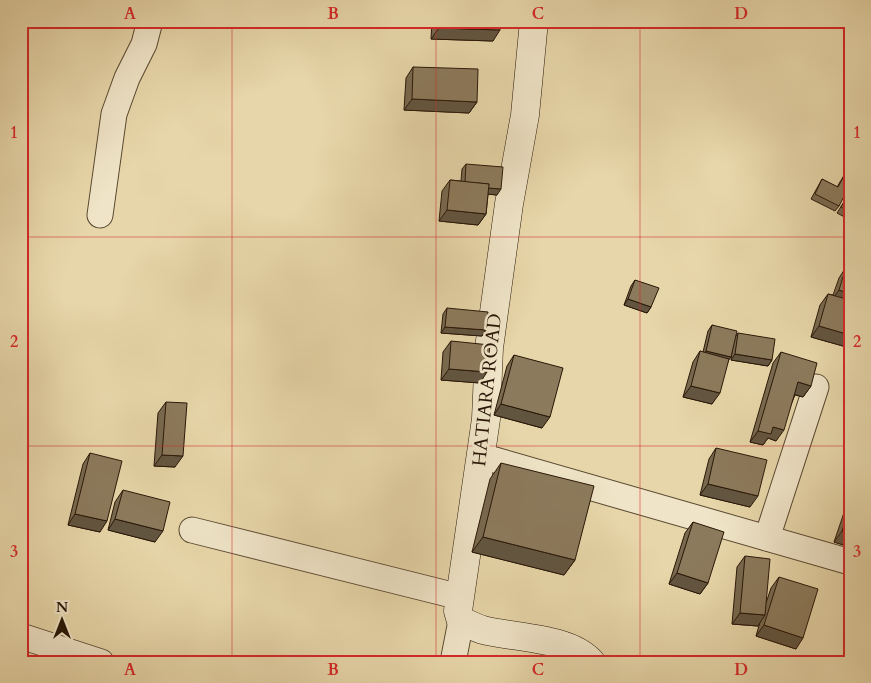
<svg xmlns="http://www.w3.org/2000/svg" width="871" height="683" font-family="Cardo,serif">
<rect width="100%" height="100%" fill="#e7d6a9"/>
<filter id="stains"><feTurbulence type="fractalNoise" baseFrequency=".004" numOctaves="4"/><feColorMatrix values="0 0 0 0 .2 0 0 0 0 .09 0 0 0 0 .02 0 0 0 .5 -.17"/></filter>
<radialGradient id="worn" r=".72"><stop offset=".6" stop-color="#630" stop-opacity="0"/><stop offset="1" stop-color="#630" stop-opacity=".3"/></radialGradient>
<g fill="none" stroke-linecap="round" stroke-linejoin="round">
<g stroke="#584730" stroke-width="27">
<g id="street">
<path d="M100,215L114,114L127,78L144,44L150,21"/>
<path d="M481,456L850,562"/>
<path d="M192,530L460,597"/>
<path d="M767,538L816,387"/>
<path d="M21,636L101,662"/>
<path d="M453,662L461,621"/>
</g>
</g>
<g stroke="#291708" stroke-width="29">
<path id="secondary" d="M534,21L525,115L509,204L489,348L486,419L458,611L461,621C469,624 476,628 483,630C514,638 569,637 591,662"/>
</g>
<use href="#street" stroke="#efe4c7" stroke-width="25"/>
<use href="#secondary" stroke="#efe4c7" stroke-width="28"/>
</g>
<g fill="#78694f" stroke="#291708">
<path d="M432,21H501L493,41L431,39Z"/>
<path d="M413,67L477,102L469,113L404,110L406,78Z"/>
<path d="M466,164L497,195L488,194L486,214L478,225L439,221L442,191L450,180L461,181L462,169Z"/>
<path d="M846,172L839,206L835,211L811,199L822,179L837,187Z"/>
<path d="M850,192V220L837,213Z"/>
<path d="M846,267L850,348L811,337L820,305L828,294L833,295L839,278Z"/>
<path d="M635,280L651,307L647,313L624,305L631,286Z"/>
<path d="M447,308L486,330L482,336L441,333L443,314Z"/>
<path d="M712,325L736,336L738,333L772,360L768,366L731,360L732,351L712,404L683,397L693,362L700,351L703,352L708,331Z"/>
<path d="M451,341L480,383L441,380L443,352Z"/>
<path d="M781,352L811,386L803,397L795,395L776,441L768,438L763,445L750,442L773,363Z"/>
<path d="M514,355L542,428L494,415L507,366Z"/>
<path d="M166,402L175,467L154,466L158,413Z"/>
<path d="M716,448L750,507L700,495L709,459Z"/>
<path d="M90,453L100,532L68,525L83,464Z"/>
<path d="M501,463L575,560L564,575L472,552L490,479Z"/>
<path d="M123,490L155,542L108,530L115,502Z"/>
<path d="M850,495V547L834,542Z"/>
<path d="M693,522L708,583L700,594L669,584L685,533Z"/>
<path d="M745,556L766,603L771,588L779,577L796,649L756,636L760,622L758,626L732,624L737,567Z"/>
</g>
<g fill="#625540" stroke="#291708">
<path d="M439,28L500,30L493,41L431,39Z"/>
<path d="M412,99L477,102L469,113L404,110Z"/>
<path d="M464,186L501,189L497,195L460,192Z"/>
<path d="M447,210L486,214L478,225L439,221Z"/>
<path d="M839,290L850,294V308L831,301Z"/>
<path d="M628,299L651,307L647,313L624,305Z"/>
<path d="M819,326L850,335V348L811,337Z"/>
<path d="M445,327L486,330L482,336L441,333Z"/>
<path d="M706,351L731,357L727,362L702,357Z"/>
<path d="M735,354L772,360L768,366L731,360Z"/>
<path d="M449,369L487,372L480,383L441,380Z"/>
<path d="M798,382L811,386L803,397L790,393Z"/>
<path d="M691,386L720,393L712,404L683,397Z"/>
<path d="M501,404L550,417L542,428L494,415Z"/>
<path d="M773,427L784,430L776,441L768,438L763,445L750,442L758,431Z"/>
<path d="M162,455L183,456L175,467L154,466Z"/>
<path d="M708,484L758,496L750,507L700,495Z"/>
<path d="M75,514L107,521L100,532L68,525Z"/>
<path d="M115,519L163,531L155,542L108,530Z"/>
<path d="M842,531L850,534V547L834,542Z"/>
<path d="M483,537L575,560L564,575L472,552Z"/>
<path d="M677,573L708,583L700,594L669,584Z"/>
<path d="M740,613L765,615L758,626L732,624Z"/>
<path d="M764,625L803,638L796,649L756,636Z"/>
</g>
<g fill="#8c7a5c" stroke="#291708">
<path d="M439,21H501L500,30L439,28Z"/>
<path d="M413,67L478,69L477,102L412,99Z"/>
<path d="M466,164L503,167L501,189L488,188L489,184L465,182Z"/>
<path d="M846,172L850,174V185L839,206L815,194L822,179L838,187Z"/>
<path d="M450,180L489,184L486,214L447,210Z"/>
<path d="M850,193V212L841,207Z"/>
<path d="M846,267L850,269V294L839,290Z"/>
<path d="M635,280L659,288L651,307L628,299Z"/>
<path d="M828,294L850,300V335L819,326Z"/>
<path d="M447,308L488,312L486,330L445,327Z"/>
<path d="M712,325L737,331L731,357L706,351Z"/>
<path d="M738,333L775,339L772,360L735,354Z"/>
<path d="M451,341L490,345L487,372L449,369Z"/>
<path d="M700,351L729,359L720,393L691,386Z"/>
<path d="M781,352L817,363L811,386L798,382L784,430L773,427L771,434L758,431Z"/>
<path d="M514,355L563,368L550,417L501,404Z"/>
<path d="M166,402L187,403L183,456L162,455Z"/>
<path d="M716,448L767,460L758,496L708,484Z"/>
<path d="M90,453L122,461L107,521L75,514Z"/>
<path d="M501,463L594,486L575,560L483,537Z"/>
<path d="M123,490L170,502L163,531L115,519Z"/>
<path d="M850,507V534L842,531Z"/>
<path d="M693,522L724,532L708,583L677,573Z"/>
<path d="M745,556L770,559L765,615L740,613Z"/>
<path d="M779,577L818,589L803,638L764,625Z"/>
</g>
<path fill="none" stroke="#d62828" stroke-width="1" stroke-opacity="0.55" d="M232,21V662M436,21V662M640,21V662M21,237H850M21,446H850"/>
<g text-anchor="middle" dominant-baseline="central" stroke-width="5" stroke-linejoin="round" paint-order="stroke">
<g font-size="19" fill="#291708" stroke="#efe4c7">
<text transform="translate(487 390) rotate(-84)">HATIARA ROAD</text>
</g>
</g>
<rect width="871" height="683" fill="none" stroke="#e7d6a9" stroke-width="55"/>
<g transform="translate(62 620)" stroke="#efe4c7" stroke-width="4" paint-order="stroke">
<path d="M0-4L9 19L0 12L-9 19Z" fill="#291708"/>
<text y="-8" font-size="14" font-weight="bold" text-anchor="middle" fill="#291708">N</text>
</g>
<rect x="28" y="28" width="816" height="628" fill="none" stroke="#d62828" stroke-width="2"/>
<g font-size="16" text-anchor="middle" font-weight="bold" fill="#d62828">
<text x="130" y="19">A</text>
<text x="333" y="19">B</text>
<text x="538" y="19">C</text>
<text x="741" y="19">D</text>
<text x="14" y="138">1</text>
<text x="857" y="138">1</text>
<text x="14" y="347">2</text>
<text x="857" y="347">2</text>
<text x="14" y="557">3</text>
<text x="857" y="557">3</text>
<text x="130" y="675">A</text>
<text x="333" y="675">B</text>
<text x="538" y="675">C</text>
<text x="741" y="675">D</text>
</g>
<rect width="100%" height="100%" filter="url(#stains)"/>
<rect width="100%" height="100%" fill="url(#worn)"/>
</svg>
